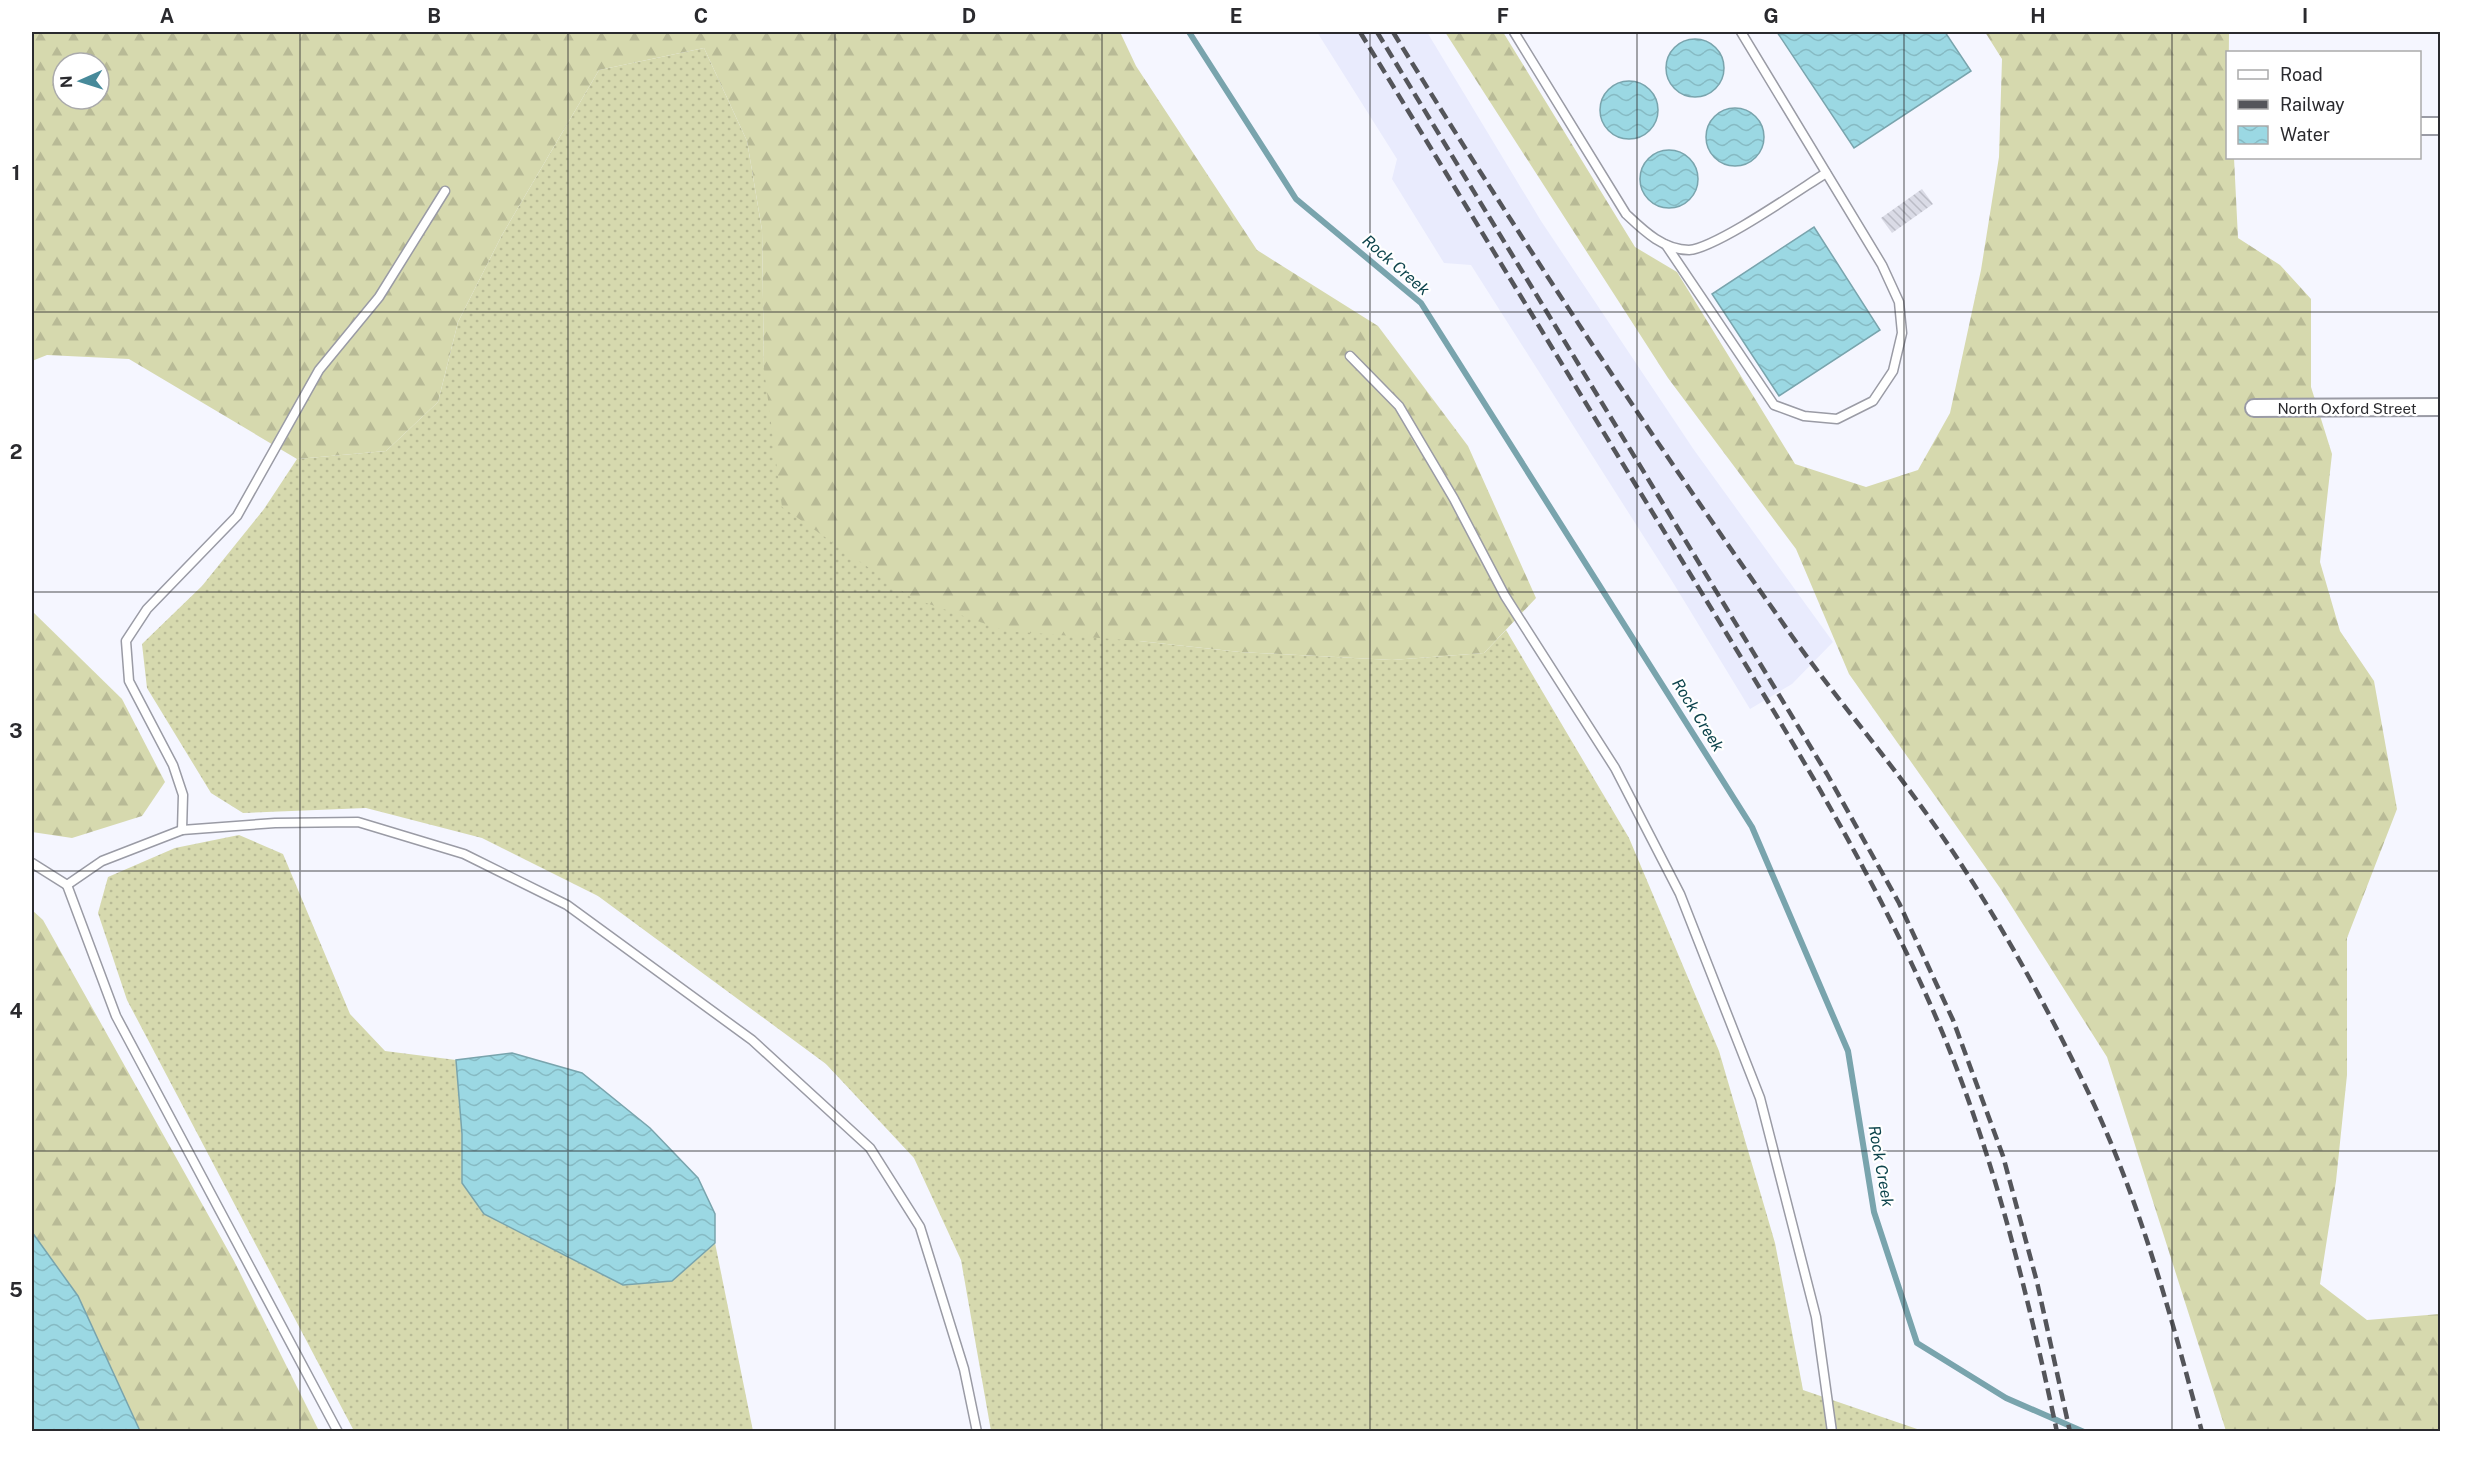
<svg xmlns="http://www.w3.org/2000/svg" width="2472" height="1463" font-family="'Public Sans',sans-serif">
<defs>
<pattern id="grass-dots" width="8" height="8" patternUnits="userSpaceOnUse" patternTransform="scale(1.5)"><rect width="8" height="8" fill="#d6d9ae"/><path d="M2 2h.1M6 6h.1" fill="none" stroke="#b8ba96" stroke-width="1.8" stroke-linecap="round"/></pattern>
<pattern id="forest-firs" width="22" height="20" patternUnits="userSpaceOnUse" patternTransform="scale(1.5)"><rect width="22" height="20" fill="#d6d9ae"/><path d="M5 1l3.5 6h-7zM16 11l3.5 6h-7z" fill="#b8ba96"/></pattern>
<pattern id="water-waves" width="16" height="10" patternUnits="userSpaceOnUse" patternTransform="scale(1.5)"><rect width="16" height="10" fill="#9bd8e3"/><path d="M0 5q4-4 8 0t8 0" fill="none" stroke="#86bac3"/></pattern>
<pattern id="building-back-hatch" width="6" height="6" patternUnits="userSpaceOnUse" patternTransform="scale(1.5)"><rect width="6" height="6" fill="#dadbe6"/><path d="M-1 5l2 2M0 0l6 6M5-1l2 2" fill="none" stroke="#bbbcc6"/></pattern>
</defs>
<rect width="100%" height="100%" fill="#f5f6ff"/>
<path fill="#e9ebfd" d="M1317,32H1427L1541,221L1694,450L1833,642L1792,684L1750,709L1672,581L1471,265L1444,263L1392,179L1397,159Z"/>
<g fill="url(#grass-dots)">
<path d="M704,48L747,141L762,230L764,369L1139,641L1240,652L1392,660L1484,653L1506,630L1629,838L1719,1051L1775,1243L1803,1390L1923,1431H991L961,1260L914,1158L826,1064L598,896L482,838L366,808L243,813L211,793L147,688L142,644L202,586L264,509L297,459L386,451L438,402L458,322L502,235L599,70Z"/>
<path d="M239,835L283,854L350,1014L385,1051L456,1060L462,1134V1183L672,1281L715,1243L753,1431H354L127,1000L98,913L108,877L175,848Z"/>
</g>
<g fill="url(#forest-firs)" fill-rule="evenodd">
<path d="M32,32H1120L1136,66L1257,250L1378,326L1468,446L1536,598L1484,653L1392,660L1240,652L1139,641L1006,631L912,598L782,507L764,369L762,230L747,141L704,48L599,70L502,235L458,322L438,402L386,451L297,459L129,359L47,355L32,361ZM63,63H99V99H63Z"/>
<path d="M1445,32H1503L1635,247L1677,272L1795,464L1866,487L1918,470L1950,413L1981,270L1999,157L2002,59L1985,32H2229L2228,158H2234L2238,238L2280,265L2311,299V387L2332,454L2320,562L2340,631L2374,681L2397,809L2347,938V1075L2336,1181L2320,1284L2367,1320L2440,1314V1431H2226L2107,1057L2000,888L1849,674L1796,549L1668,378Z"/>
<path d="M32,611L122,699L165,782L142,816L72,838L32,832Z"/>
<path d="M32,910L43,920L234,1261L319,1431H140L78,1296L32,1232Z"/>
</g>
<g fill="url(#water-waves)" stroke="#79a4ad" stroke-width="1.5">
<path d="M1777,32H1945L1971,71L1854,148Z"/>
<circle cx="1695" cy="68" r="29"/>
<circle cx="1629" cy="110" r="29"/>
<circle cx="1735" cy="137" r="29"/>
<circle cx="1669" cy="179" r="29"/>
<path d="M1814,227L1880,330L1779,396L1712,294Z"/>
<path d="M512,1053L582,1073L650,1128L698,1178L715,1214V1243L672,1281L623,1285L484,1214L462,1183V1134L456,1060Z"/>
<path d="M32,1232L78,1296L140,1431H32Z"/>
</g>
<g fill="none" stroke-linecap="round" stroke-linejoin="round">
<path stroke="#79a4ad" stroke-width="6" d="M1189,32L1296,199L1421,303L1752,827L1848,1051L1874,1212L1917,1343L2006,1398L2084,1432"/>
</g>
<path fill="url(#building-back-hatch)" d="M1922,189L1933,204L1892,233L1881,218Z"/>
<g fill="none" stroke-linecap="round" stroke-linejoin="round">
<g stroke="#9a9ba5" stroke-width="11">
<g id="lane">
<path d="M1514,32L1626,214C1643,230 1663,250 1689,250C1716,248 1799,190 1826,173"/>
<path d="M1666,245L1774,405L1804,416L1837,419L1873,401L1893,371L1902,333L1899,302L1882,265L1741,32"/>
<path d="M1350,356L1399,406L1454,499L1505,596L1615,768L1680,894L1760,1098L1816,1317L1832,1432"/>
<path d="M182,830L183,795L173,765L129,681L126,641L147,609L237,516L319,370L379,297L445,191"/>
<path d="M32,863L67,885L102,861L182,830L275,823L358,822L464,854L567,905L752,1040L870,1148L920,1227L964,1369L977,1432"/>
<path d="M67,885L116,1016L338,1432"/>
</g>
</g>
<g stroke="#9a9ba5" stroke-width="20">
<g id="street">
<path d="M2420,126H2440"/>
<path d="M2254,408L2440,407"/>
</g>
</g>
<use href="#lane" stroke="#fff" stroke-width="8"/>
<use href="#street" stroke="#fff" stroke-width="16"/>
<g stroke="#54555a" stroke-width="4.5" stroke-dasharray="12 6" stroke-linecap="butt">
<path d="M1360,32C1467,207 1573,383 1681,559C1773,710 1868,859 1938,1022C1994,1154 2027,1292 2057,1432"/>
<path d="M1377,32L1827,774L1899,903L1953,1020L2003,1156L2037,1282L2070,1432"/>
<path d="M1393,32C1515,231 1645,428 1780,619C1823,682 1873,740 1918,802C1984,892 2043,997 2091,1098C2141,1204 2172,1319 2202,1432"/>
</g>
</g>
<path fill="none" stroke="#2a2a2e" stroke-width="1.5" stroke-opacity="0.55" d="M300,32V1432M568,32V1432M835,32V1432M1102,32V1432M1370,32V1432M1637,32V1432M1904,32V1432M2172,32V1432M32,312H2440M32,592H2440M32,871H2440M32,1151H2440"/>
<g text-anchor="middle" dominant-baseline="central" stroke-width="4.5" stroke-linejoin="round" paint-order="stroke">
<g font-size="15" fill="#2a2a2e" stroke="#fff">
<text x="2347" y="408">North Oxford Street</text>
</g>
<g font-size="16" font-style="italic" fill="#0d444c" stroke="#fff">
<text transform="translate(1396 265) rotate(41)">Rock Creek</text>
<text transform="translate(1698 715) rotate(58)">Rock Creek</text>
<text transform="translate(1881 1166) rotate(80)">Rock Creek</text>
</g>
</g>
<rect width="2472" height="1463" fill="none" stroke="#ffffff" stroke-width="66"/>
<rect x="2226" y="51" width="195" height="108" fill="#ffffff" stroke="#aaaaab" stroke-width="1.5"/>
<rect x="2238" y="70" width="30" height="9" fill="#ffffff" stroke="#aaaaab" stroke-width="1.5"/>
<text x="2280" y="81" font-size="18" fill="#2a2a2e">Road</text>
<rect x="2238" y="100" width="30" height="9" fill="#54555a" stroke="#aaaaab" stroke-width="1.5"/>
<text x="2280" y="111" font-size="18" fill="#2a2a2e">Railway</text>
<rect x="2238" y="126" width="30" height="18" fill="url(#water-waves)" stroke="#aaaaab" stroke-width="1.5"/>
<text x="2280" y="141" font-size="18" fill="#2a2a2e">Water</text>
<g transform="translate(81 81) rotate(267)"><circle r="28" fill="#ffffff" stroke="#aaaaab" stroke-width="1.5"/>
<path d="M0-4.5L10 22L0 15L-10 22Z" fill="#478a9a"/>
<text y="-9" font-size="16" font-weight="bold" text-anchor="middle" fill="#2a2a2e">N</text>
</g>
<rect x="33" y="33" width="2406" height="1397" fill="none" stroke="#2a2a2e" stroke-width="2"/>
<g font-size="20" text-anchor="middle" font-weight="bold" fill="#2a2a2e">
<text x="167" y="23">A</text>
<text x="434" y="23">B</text>
<text x="701" y="23">C</text>
<text x="969" y="23">D</text>
<text x="1236" y="23">E</text>
<text x="1503" y="23">F</text>
<text x="1771" y="23">G</text>
<text x="2038" y="23">H</text>
<text x="2305" y="23">I</text>
<text x="16" y="180">1</text>
<text x="16" y="459">2</text>
<text x="16" y="738">3</text>
<text x="16" y="1018">4</text>
<text x="16" y="1297">5</text>
</g>
</svg>
